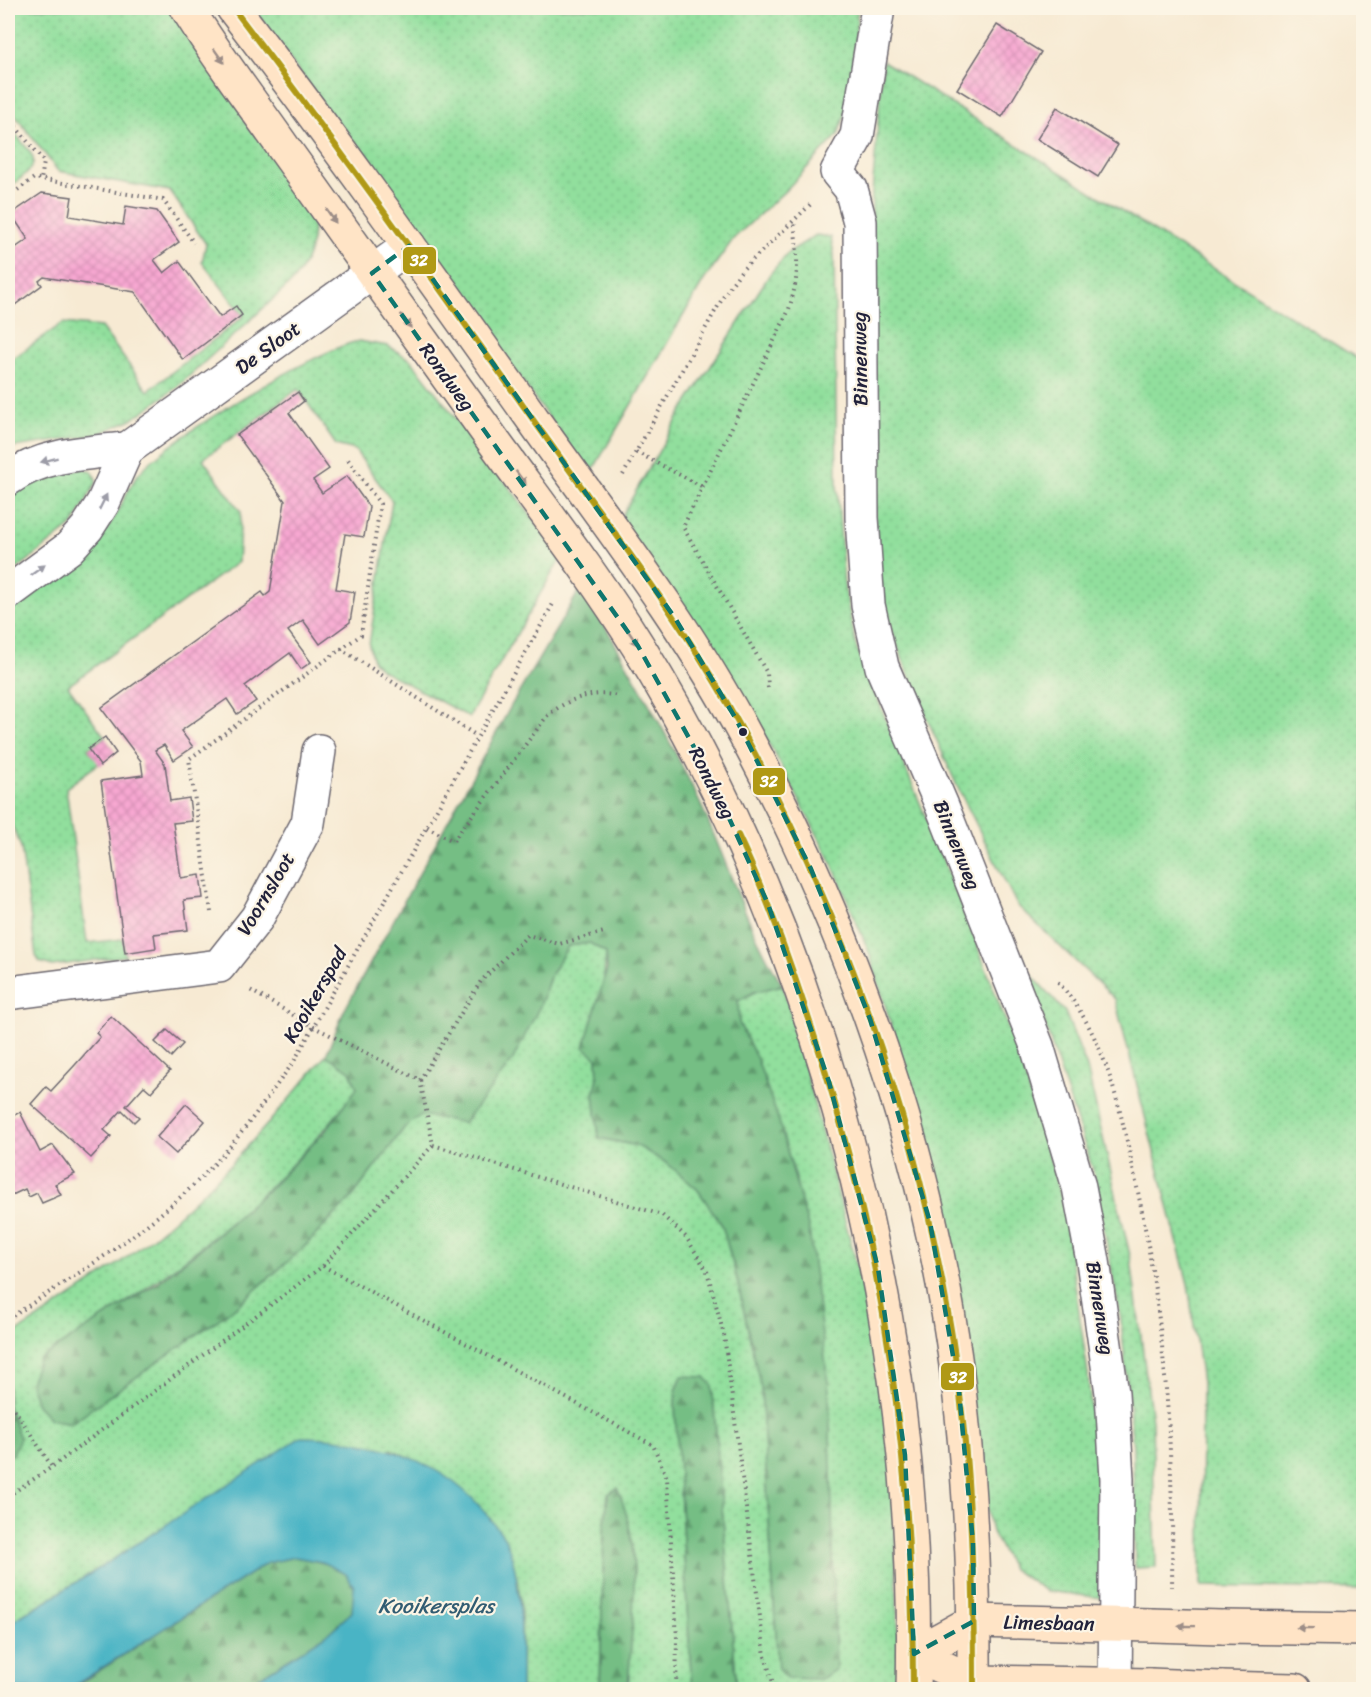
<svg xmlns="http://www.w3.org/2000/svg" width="1371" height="1697" font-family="Sriracha,sans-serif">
<defs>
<pattern id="grass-dots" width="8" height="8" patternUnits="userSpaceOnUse" patternTransform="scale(1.5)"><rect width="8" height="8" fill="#91df9d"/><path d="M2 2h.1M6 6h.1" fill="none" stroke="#7dbf88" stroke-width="1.8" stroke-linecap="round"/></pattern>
<pattern id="forest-firs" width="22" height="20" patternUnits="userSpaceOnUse" patternTransform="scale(1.5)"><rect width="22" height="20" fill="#74be84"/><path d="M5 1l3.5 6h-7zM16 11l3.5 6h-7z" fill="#5f9a6d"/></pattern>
<pattern id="building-cross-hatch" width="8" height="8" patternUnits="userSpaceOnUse" patternTransform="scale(1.5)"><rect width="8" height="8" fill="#f7a7d1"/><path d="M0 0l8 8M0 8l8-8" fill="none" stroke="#d38fb4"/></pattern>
</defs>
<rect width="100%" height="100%" fill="#fcf5e5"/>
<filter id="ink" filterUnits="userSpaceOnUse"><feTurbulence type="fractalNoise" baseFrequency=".0167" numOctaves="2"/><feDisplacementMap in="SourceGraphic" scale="12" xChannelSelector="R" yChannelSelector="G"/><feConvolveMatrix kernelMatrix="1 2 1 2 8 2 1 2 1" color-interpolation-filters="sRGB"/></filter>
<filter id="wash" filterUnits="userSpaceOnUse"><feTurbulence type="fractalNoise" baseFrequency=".008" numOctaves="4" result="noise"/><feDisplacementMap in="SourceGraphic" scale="24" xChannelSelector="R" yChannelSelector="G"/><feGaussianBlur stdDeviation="1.35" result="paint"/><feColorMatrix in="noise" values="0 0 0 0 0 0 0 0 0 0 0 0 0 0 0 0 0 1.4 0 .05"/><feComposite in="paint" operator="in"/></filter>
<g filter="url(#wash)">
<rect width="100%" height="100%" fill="#f7ead3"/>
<g fill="url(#grass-dots)" stroke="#5a806c" stroke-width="1.5">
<path d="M8,8H172L312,214C316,240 309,261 293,281L176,388L134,418L97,435L8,448V362L63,323L101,327L148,391L244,316L202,262L206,244L170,191L58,171L8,106Z"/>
<path d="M253,8H858L852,78L847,109L838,135L785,191L734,238L704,280L590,475Z"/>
<path d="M883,61L1363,362V1589L1201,1586L1202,1383L1188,1284L1115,999L1017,905L957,786L919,700L890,628L877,571L870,374L872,194Z"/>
<path d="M8,125C35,160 48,159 8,188Z"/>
<path d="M816,235L831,237L834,254L837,484L844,585L856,646L970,926L1018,1054L1063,1202L1088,1374L1098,1495L1102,1598L1046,1591L1012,1569L992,1532L982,1485L925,1138L869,952L831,861L777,758L725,667L620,519L682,411L770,274L789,252Z"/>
<path d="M359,341L388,346L411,360L562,556L469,717L382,670L373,661L369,645L392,501L355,450L336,445L298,389L203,459L241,512L238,562L68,686L105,737L88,749L99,763L66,788L87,943L123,939L125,956L52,966L40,962L36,956L21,847L8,816V607C37,585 78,562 102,535C118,518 124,494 137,476C163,441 317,349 359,341Z"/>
<path d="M84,468C93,471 96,474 96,483L73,525L8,576V494L24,483Z"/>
<path d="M590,943L606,953L597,1058L598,1078L594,1094L599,1138L638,1146L668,1164L698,1190L722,1225L736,1275L761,1388L778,1668L836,1669L796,1178L757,1059L739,1023L738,1001L754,992L783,985L891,1395L900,1689H737L712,1385L682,1376L676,1391L675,1406L692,1689H628L634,1568L608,1494L604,1531L600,1689H521C521,1659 523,1627 520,1597C511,1518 460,1478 391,1449L95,1571L8,1624V1457L13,1454V1419L8,1407V1338C63,1302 121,1265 171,1222C228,1172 278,1113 326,1055L350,1071L358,1088C270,1203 161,1284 39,1359L50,1419L71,1423L236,1307L304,1247L353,1196L405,1127L540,1006L551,974L568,946Z"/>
<path d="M1027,970L1065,1012L1087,1068L1131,1260L1152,1421L1156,1567L1135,1568L1133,1447L1121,1320L1093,1170Z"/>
</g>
<g fill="url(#forest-firs)" stroke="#4b7060" stroke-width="1.5">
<path d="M582,586C623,658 665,728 700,803C728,863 747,929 783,985L754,992L738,1001L739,1023L757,1059L779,1121L809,1230L829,1391L836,1669L821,1679L787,1678L778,1668L761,1388L736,1275L722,1225L698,1190L668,1164L638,1146L599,1138L594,1094L598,1078L597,1058L584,1047L607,969L606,953L590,943L568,946L551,974L540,1006L512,1061L464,1123L421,1115L405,1127L353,1196L304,1247L236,1307L71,1423L50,1419L37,1405L30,1382L39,1359L156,1284L215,1237L272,1186L326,1130L357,1088L350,1071L326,1055L344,1011L512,704Z"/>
<path d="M682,1376L705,1377L712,1385L737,1689H692L675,1406L676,1391Z"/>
<path d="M8,1407L20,1438L13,1454L8,1457Z"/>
<path d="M617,1488C645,1549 631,1625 628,1689H600L604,1532L608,1494Z"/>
<path d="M295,1557C313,1560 351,1565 354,1588C355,1596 353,1605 352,1612L325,1636L241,1689L69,1690L267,1563Z"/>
</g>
<path fill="#48b4c5" stroke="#356b80" stroke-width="1.5" d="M301,1437C372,1438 446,1459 490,1519C495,1526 503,1533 506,1541C524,1581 521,1646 521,1689H241L325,1636L352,1612L354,1587L346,1574L322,1562L295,1557L267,1563L69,1689H8V1624L95,1571Z"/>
<g id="blocks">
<g fill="url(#building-cross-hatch)">
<path d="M997,25L1041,52L1002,117L957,89Z"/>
<path d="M1057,107L1118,145L1098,177L1037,139Z"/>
<path d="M42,193L72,197L69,216L123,225L126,206L157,211L179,242L154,260L164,273L179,261L220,317L236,306L242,315L183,360L135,292L44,277L39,281L42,285L8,310V237L15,248L28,239L11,214Z"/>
<path d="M298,392L304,401L289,413L329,469L313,480L322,493L347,476L369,507L364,537L345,534L336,589L355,592L350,622L320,644L303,620L288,631L311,662L301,669L290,653L245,686L256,701L237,714L227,699L181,731L193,747L174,760L164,745L155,750L165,764L170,801L189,798L192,821L173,823L181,878L200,875L203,898L184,900L188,930L154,934L156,948L125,953L101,781L143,775L141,761L101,708L262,592L265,596L270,592L285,501L237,435Z"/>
<path d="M105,737L116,753L100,766L88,749Z"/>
<path d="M111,1016L170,1071L151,1092L144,1086L126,1106L139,1117L134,1122L122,1110L104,1130L111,1136L91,1158L31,1104L46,1087L51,1091L75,1065L100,1037L96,1033Z"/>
<path d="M167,1030L183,1044L171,1057L155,1042Z"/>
<path d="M186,1104L205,1121L176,1154L157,1137Z"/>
<path d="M20,1112L40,1152L53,1145L75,1174L55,1184L61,1195L42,1203L37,1193L29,1197L25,1189L8,1197V1118Z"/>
</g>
</g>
</g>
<g filter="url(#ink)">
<use href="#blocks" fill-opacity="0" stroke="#6d6870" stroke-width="1.5"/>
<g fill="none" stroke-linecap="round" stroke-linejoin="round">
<g stroke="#6d6870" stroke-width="36">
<g id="minor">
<path d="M878,8L857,136L837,172L851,189L860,222L862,518L868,605L882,667L942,806L1037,1046L1079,1187L1093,1261L1112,1393L1117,1479L1115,1690"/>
<path d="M8,479C43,454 85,453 127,449"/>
<path d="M8,593L69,548L87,528L103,503L127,449L409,246"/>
<path d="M8,993L219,966L257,918L308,823L319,751"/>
</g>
</g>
<g stroke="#6d6870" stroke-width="36">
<g id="secondary">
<path d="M187,8C216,56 251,101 283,147C354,247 425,347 497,446C545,512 595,577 638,646C826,949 922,1335 913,1690"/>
<path d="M233,8C337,143 435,282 534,421C607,523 685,623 745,735C841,914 914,1111 948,1312C969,1437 975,1563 974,1690"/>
<path d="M1222,1627L1364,1629"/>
<path d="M1150,1685L974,1682L914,1654L974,1621L1151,1625"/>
<path d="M1221,1688L1295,1690"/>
</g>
</g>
<g stroke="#6d6870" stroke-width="4" stroke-dasharray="1.5 4.5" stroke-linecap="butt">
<path d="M8,117L44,162L41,180"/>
<path d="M8,197L34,178L163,200L194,243"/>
<path d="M636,452L703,487"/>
<path d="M623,475L726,292L741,271L812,203"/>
<path d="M341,649L361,635L380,504L347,458"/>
<path d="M768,688L767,673L683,527L788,312C800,276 798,258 794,221"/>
<path d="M427,827L453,841L547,716C567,699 592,690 618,696"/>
<path d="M211,912L189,759L341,649L477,736"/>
<path d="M1058,982C1103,1032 1118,1099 1132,1164C1164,1307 1174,1440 1172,1587"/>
<path d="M420,1080L481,981L528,935L559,944L604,932"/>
<path d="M433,1145L662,1215L686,1237L707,1271L724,1335L765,1656L775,1690"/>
<path d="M323,1266L653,1445L667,1478L677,1638L676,1690"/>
<path d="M8,1319C80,1272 158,1226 217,1161C245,1131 268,1096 293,1063L553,604"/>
<path d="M8,1399L52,1467"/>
<path d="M8,1496L52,1467L323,1266L433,1145L420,1080L314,1027L250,990"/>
</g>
<use href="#minor" stroke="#fff" stroke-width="33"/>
<use href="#secondary" stroke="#ffe4c6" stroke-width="33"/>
<g stroke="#6d6870" stroke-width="36" stroke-linecap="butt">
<g id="secondary-bridge">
<path d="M1151,1625L1222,1627"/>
<path d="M1150,1685L1221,1688"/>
</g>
</g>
<use href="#secondary-bridge" stroke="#ffe4c6" stroke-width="33"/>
<g stroke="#fcf5e5" stroke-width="10">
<g id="bus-1">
<path d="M233,8C336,143 435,282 534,421C607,523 685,623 745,735C842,915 913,1111 948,1312C970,1437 974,1563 974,1690"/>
<path d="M738,835C769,900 793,969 815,1038C885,1256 913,1461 913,1690"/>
</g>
</g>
<use href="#bus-1" stroke="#b09915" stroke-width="6"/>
</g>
<defs><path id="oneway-solid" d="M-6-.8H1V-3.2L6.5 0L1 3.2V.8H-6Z" transform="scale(1.5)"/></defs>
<g fill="#9c8d87">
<use href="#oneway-solid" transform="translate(219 56) rotate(55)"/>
<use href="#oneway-solid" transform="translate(331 216) rotate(55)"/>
<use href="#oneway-solid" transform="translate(406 321) rotate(54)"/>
<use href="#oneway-solid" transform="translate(521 478) rotate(54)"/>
<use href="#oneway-solid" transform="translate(633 638) rotate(56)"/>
<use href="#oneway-solid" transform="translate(1186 1626) rotate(-179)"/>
<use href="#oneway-solid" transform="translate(1305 1628) rotate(-179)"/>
</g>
<g fill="#9c9ca7">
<use href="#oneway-solid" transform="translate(49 460) rotate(165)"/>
<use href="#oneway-solid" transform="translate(103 502) rotate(-64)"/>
<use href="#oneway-solid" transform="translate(38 570) rotate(-36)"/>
</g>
</g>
<path fill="none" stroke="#0f766e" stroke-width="4.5" stroke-dasharray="12 8" stroke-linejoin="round" d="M409,246L675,618L736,719L811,869L870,1019L930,1222L959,1391L973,1543L974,1621L914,1654L905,1455L878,1268L829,1082L768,904L710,776L638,646L372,273Z"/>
<circle fill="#22223b" stroke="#fcf5e5" stroke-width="2" cx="743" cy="732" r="5"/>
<g text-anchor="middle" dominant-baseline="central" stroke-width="4.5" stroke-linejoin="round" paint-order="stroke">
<g font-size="20" fill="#22223b" stroke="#fcf5e5">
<text transform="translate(268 348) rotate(-36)">De Sloot</text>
<text transform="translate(860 359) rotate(-91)">Binnenweg</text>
<text transform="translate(447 377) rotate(54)">Rondweg</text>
<text transform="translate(712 783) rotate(63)">Rondweg</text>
<text transform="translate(957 845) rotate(68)">Binnenweg</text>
<text transform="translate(266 894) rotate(-59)">Voornsloot</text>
<text transform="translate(315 995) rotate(-60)">Kooikerspad</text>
<text transform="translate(1100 1308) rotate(81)">Binnenweg</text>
<text transform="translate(1049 1623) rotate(1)">Limesbaan</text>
</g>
<g font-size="21" font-style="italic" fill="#315c72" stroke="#fcf5e5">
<text x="436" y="1606">Kooikersplas</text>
</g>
</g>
<g stroke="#fcf5e5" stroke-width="2">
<rect x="402" y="246" width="35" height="29" rx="6" fill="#b09915"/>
<rect x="752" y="767" width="34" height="29" rx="6" fill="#b09915"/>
<rect x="940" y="1362" width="35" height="29" rx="6" fill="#b09915"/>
</g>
<g font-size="16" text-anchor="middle" font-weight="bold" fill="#fff">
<text x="419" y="266">32</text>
<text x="769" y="787">32</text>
<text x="958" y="1383">32</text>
</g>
<rect width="1371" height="1697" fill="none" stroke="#fcf5e5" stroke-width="30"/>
</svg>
